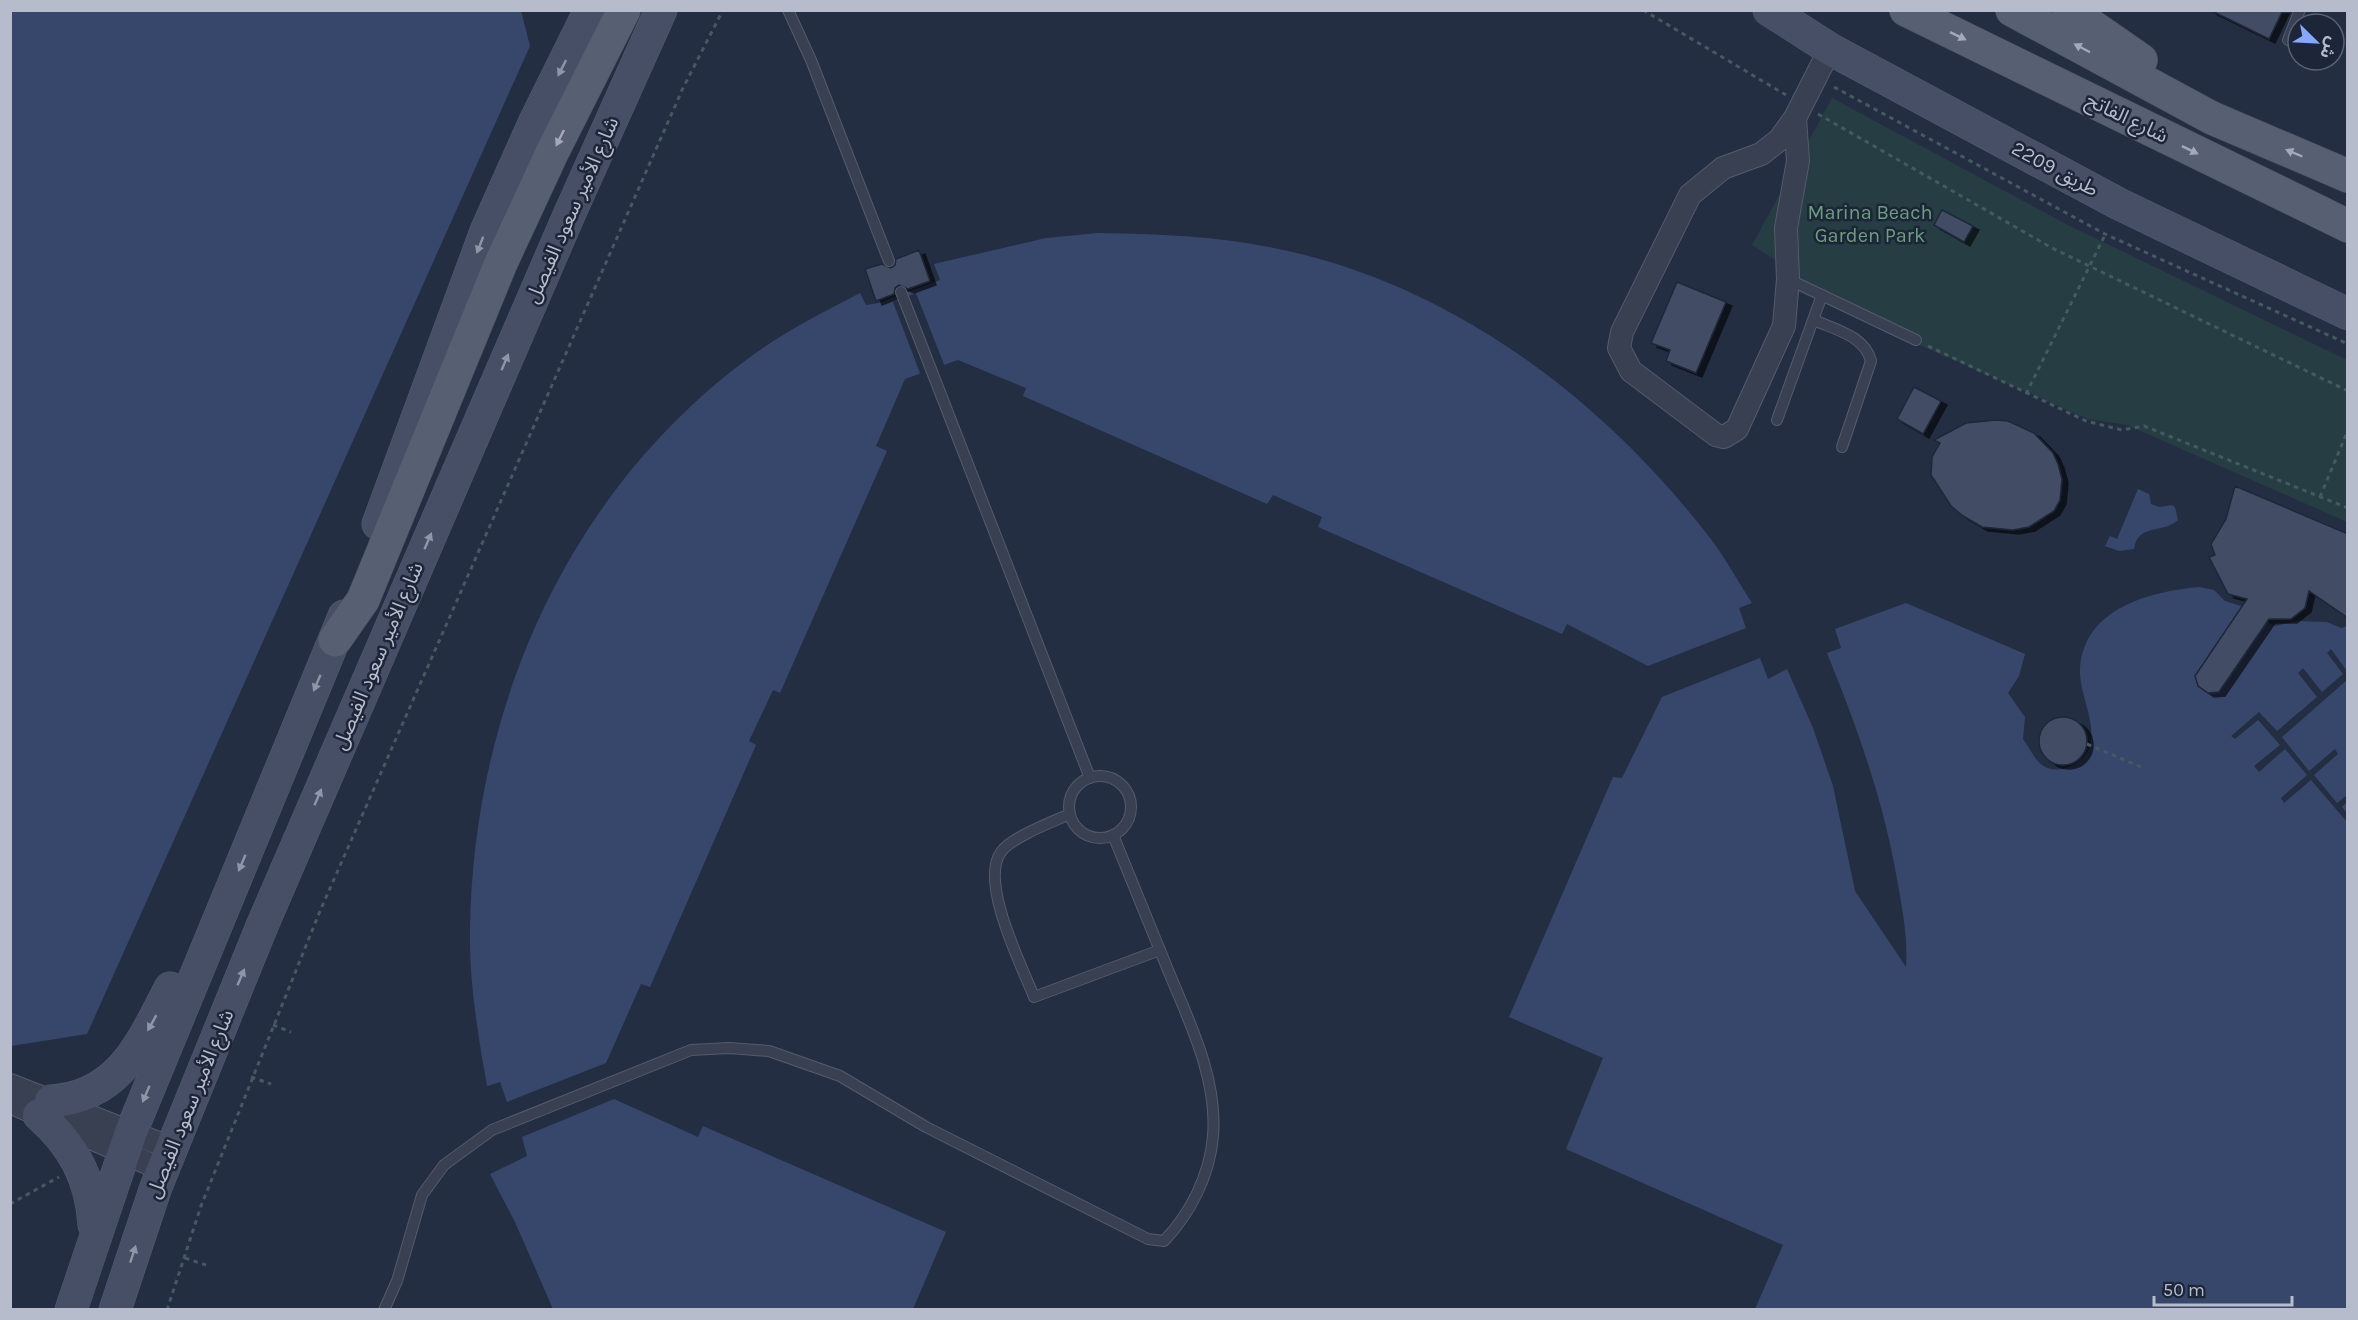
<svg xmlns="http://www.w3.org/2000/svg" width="2358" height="1320" font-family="Karla,'Noto Sans Arabic',sans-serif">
<defs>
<filter id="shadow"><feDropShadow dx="6" dy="4" stdDeviation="0" flood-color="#0009"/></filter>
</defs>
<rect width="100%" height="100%" fill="#242e43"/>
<path fill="#263d44" d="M1832,98L2068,225L2347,360V522L2127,425L2088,419L1776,282L1783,265L1752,245Z"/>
<g fill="#37476b">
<path d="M11,10L521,11L530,46L87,1034L11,1046Z"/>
<path d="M1098,233C1157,234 1216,236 1274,248C1451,283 1605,400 1713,542C1727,561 1739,583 1752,603L1739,608L1746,628L1648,666L1567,624L1562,634L1318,527L1322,517L1273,495L1267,504L1023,396L1026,388L958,360L905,379L876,446L887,451L780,693L773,690L749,741L756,745L650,987L641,984L606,1063L507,1102L500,1082L487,1086C478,1034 469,983 470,930C473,704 571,485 757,352C790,329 825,311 860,293L866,305L879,303L940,280L934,264L1046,238Z"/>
<path d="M2138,489L2149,494L2151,504L2159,507L2172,505L2175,507L2178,520C2163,534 2138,523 2134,549L2119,551L2105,546L2110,536L2117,539Z"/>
<path d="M2199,587L2214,590L2225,601L2250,609L2256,616L2275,626L2297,621L2327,622L2341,628L2347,626V1309H1755L1783,1245L1566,1149L1603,1058L1509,1017L1613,777L1622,778L1662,697L1760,658L1768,679L1787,669L1813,728L1833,786L1855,891L1906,967C1908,940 1903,912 1898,885C1885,805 1858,729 1827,653L1841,648L1835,629L1906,603L2025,654L2019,676L2008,693L2025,717L2023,739C2029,747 2035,760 2042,765C2059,778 2090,761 2091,741C2094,718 2081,696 2080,674C2080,609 2148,592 2199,587Z"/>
<path d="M614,1099L698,1137L703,1126L946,1232L913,1309H553L515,1222L490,1174L527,1156L522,1137Z"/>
</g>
<g fill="#242e43">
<path d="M916,293L945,367L921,376L893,302Z"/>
<path d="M2331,649L2347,671V680L2282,737L2309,771L2335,749L2338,754L2314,775L2337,803L2347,795V802L2342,807L2347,813V822L2311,780L2284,803L2281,798L2307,775L2285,749L2259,772L2254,766L2280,745L2258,720L2235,739L2231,736L2259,712L2277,731L2317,697L2298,673L2303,668L2322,692L2343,674L2327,653Z"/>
</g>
<g fill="#434d65" stroke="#1f273a" stroke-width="1.5" filter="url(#shadow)">
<path d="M2210,10H2283L2269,39Z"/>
<path d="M1942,210L1973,226L1964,242L1934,225Z"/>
<path d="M919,250L930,281L908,289L899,285L895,288L894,294L876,301L865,269L882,264L891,268L895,265L896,259Z"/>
<path d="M1677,282L1726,302L1696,373L1666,361L1670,350L1651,343Z"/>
<path d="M1914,387L1941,401L1923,434L1897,419Z"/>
<path d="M1996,420L2008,421L2034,433L2053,453L2058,464L2062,479L2060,500L2054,511L2029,527L2013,530L1982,527L1963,516L1951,506L1931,475L1932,457L1940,443L1934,440L1966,423Z"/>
<path d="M2235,486L2348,534V618L2309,591L2305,608L2291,619H2269L2219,692L2208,693L2198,686L2195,676L2247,599L2228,594L2209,557L2215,555L2211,544L2226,519Z"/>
<circle cx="2063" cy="741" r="24"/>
</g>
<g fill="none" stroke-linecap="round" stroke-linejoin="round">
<g stroke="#545b6d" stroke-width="12">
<g id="lane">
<path d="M788,10L811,60L889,261"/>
<path d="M2288,40L2300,10"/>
<path d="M1788,279L1916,340"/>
<path d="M901,292L1090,778"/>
<path d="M1814,320C1836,330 1865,336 1871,361L1842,447"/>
<path d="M1777,420L1822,295"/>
<circle cx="1100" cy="807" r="31"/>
<path d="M1070,814C1052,822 1012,837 1001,852C979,882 1022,966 1034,997L1160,950"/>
<path d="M384,1310L397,1281L422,1195L444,1165L492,1130L691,1050L729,1048L769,1051L840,1076L926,1127L1148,1239L1164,1241C1190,1214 1210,1175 1213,1136C1218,1079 1189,1021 1168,970C1150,925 1131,880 1113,835"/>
</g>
</g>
<g stroke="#545b6d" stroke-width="24">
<g id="street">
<path d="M1795,118L1798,161L1786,228L1788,279L1784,326L1737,429L1724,437L1716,435L1631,371L1619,348L1622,332L1690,195L1723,168L1761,154L1779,140L1795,118L1830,49"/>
<path d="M10,1085L171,1148"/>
<path d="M10,1102L163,1170"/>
</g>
</g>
<g stroke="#545b6d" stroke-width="33">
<g id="secondary">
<path d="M1769,10L1830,49L2119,204L2348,314"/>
<path d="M378,524L486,231L535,121L590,10"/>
<path d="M51,1101C120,1097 142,1042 170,988"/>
<path d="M39,1115C74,1146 91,1179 94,1225"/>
<path d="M71,1310L131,1132L344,616"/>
<path d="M115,1310L156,1187L262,926L569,215L661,10"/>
</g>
</g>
<g stroke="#43495c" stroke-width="34">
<g id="primary">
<path d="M1906,10L2348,226"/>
<path d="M2012,10L2212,118L2348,176"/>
<path d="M2069,10L2141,60"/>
<path d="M335,640L363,600L501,263L552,153L624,10"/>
</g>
</g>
<g stroke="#455a60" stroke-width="3" stroke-dasharray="4.5 4.5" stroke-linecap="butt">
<path d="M1643,10L1786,95"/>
<path d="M1834,87L2105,234L2348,344"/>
<path d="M1818,114L2052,248L2348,391"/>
<path d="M1928,346L2086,421L2122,430L2144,426L2348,508"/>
<path d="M2026,394L2105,235"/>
<path d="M2320,497L2348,430"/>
<path d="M2087,744L2141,767"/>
<path d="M273,1025L291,1032"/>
<path d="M251,1077L271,1084"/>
<path d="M10,1204L59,1177"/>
<path d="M185,1258L206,1265"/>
<path d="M167,1310L201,1206L320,911L683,88L723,10"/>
</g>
<use href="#lane" stroke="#394052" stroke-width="10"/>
<use href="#street" stroke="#394052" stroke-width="22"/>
<use href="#secondary" stroke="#464f66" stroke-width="32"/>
<use href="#primary" stroke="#575f72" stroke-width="33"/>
</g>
<defs><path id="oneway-solid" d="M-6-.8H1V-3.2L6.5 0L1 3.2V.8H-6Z" transform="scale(1.5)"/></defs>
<g fill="#a3a9ba">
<use href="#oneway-solid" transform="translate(1958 36) rotate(26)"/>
<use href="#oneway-solid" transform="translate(2082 48) rotate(-152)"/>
<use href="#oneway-solid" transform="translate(560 138) rotate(116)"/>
<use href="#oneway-solid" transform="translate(2190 150) rotate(26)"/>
<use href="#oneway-solid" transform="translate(2294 153) rotate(-157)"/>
</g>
<g fill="#8f96a8">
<use href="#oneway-solid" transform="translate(562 68) rotate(117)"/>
<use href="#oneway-solid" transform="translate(480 245) rotate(111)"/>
<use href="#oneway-solid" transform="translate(505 362) rotate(-67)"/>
<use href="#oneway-solid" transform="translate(428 541) rotate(-67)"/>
<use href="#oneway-solid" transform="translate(317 683) rotate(113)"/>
<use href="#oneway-solid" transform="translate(318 797) rotate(-67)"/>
<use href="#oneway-solid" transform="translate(242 863) rotate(113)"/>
<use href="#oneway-solid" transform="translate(241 977) rotate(-67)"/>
<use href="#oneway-solid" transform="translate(152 1023) rotate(119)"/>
<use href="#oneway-solid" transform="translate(146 1094) rotate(113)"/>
<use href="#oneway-solid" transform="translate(133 1254) rotate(-72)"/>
</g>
<g text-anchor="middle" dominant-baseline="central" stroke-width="5" stroke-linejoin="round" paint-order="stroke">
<g font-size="20" fill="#b6bccc" stroke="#1d2538">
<text transform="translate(2127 118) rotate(26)">شارع الفاتح</text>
<text transform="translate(2055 169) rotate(28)">طريق 2209</text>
<text transform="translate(572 210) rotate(-66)">شارع الأمير سعود الفيصل</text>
<text transform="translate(378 656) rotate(-67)">شارع الأمير سعود الفيصل</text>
<text transform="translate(190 1104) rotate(-68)">شارع الأمير سعود الفيصل</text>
</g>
<g font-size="20" fill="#6b9f7d" stroke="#1d2538">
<text x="1870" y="212">Marina Beach<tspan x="1870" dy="23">Garden Park</tspan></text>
</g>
</g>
<rect width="2358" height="1320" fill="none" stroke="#b6bccc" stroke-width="24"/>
<g transform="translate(2316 42) rotate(114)"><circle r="28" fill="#1d2538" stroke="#5a6173" stroke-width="1.5"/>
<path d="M0-4.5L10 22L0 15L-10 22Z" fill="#88a8ff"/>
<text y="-9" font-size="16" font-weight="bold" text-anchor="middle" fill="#b6bccc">ش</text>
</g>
<path d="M2154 1296v9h138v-9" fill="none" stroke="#b6bccc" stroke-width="3"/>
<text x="2163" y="1296" font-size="18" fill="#b6bccc" stroke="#1d2538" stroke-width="4.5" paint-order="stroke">50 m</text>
</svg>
